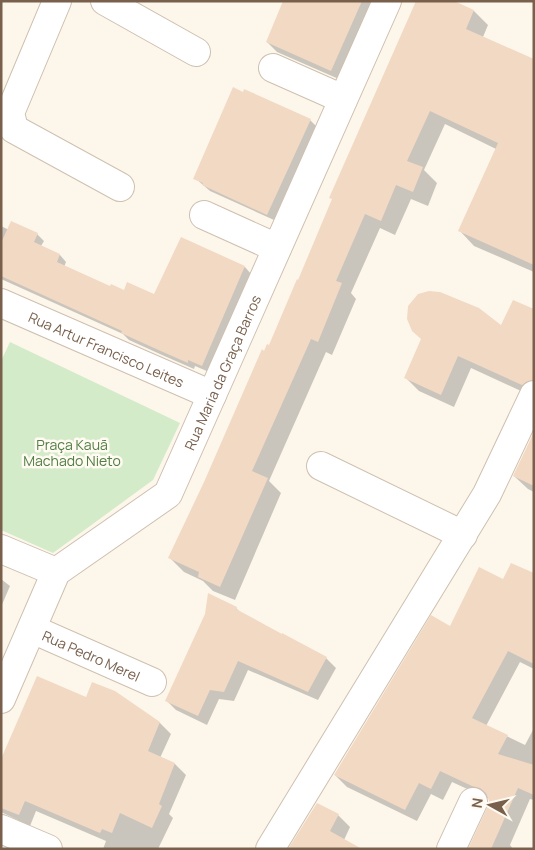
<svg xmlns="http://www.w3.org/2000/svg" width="535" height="850" font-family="Manrope,sans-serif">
<rect width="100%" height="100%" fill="#fdf7eb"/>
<path fill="#d4ebc9" d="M10,342L180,423L153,480L53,553L1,530V361Z"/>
<g fill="#0003">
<path d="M285,1H376L341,80L277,52L267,42Z"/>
<path d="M451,1L474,11L488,25L483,37L534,60V272L474,246L460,231L496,149L445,124L424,170L437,183L428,206L411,199L395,235L380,228L351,293L356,299L332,355L326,352L269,481L281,493L235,600L213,591L203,581L184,572L170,558L265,352L269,347Z"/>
<path d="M243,93L310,120L316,126L274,220L210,191L195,178Z"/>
<path d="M1,226L9,230L37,234L44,241L41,246L60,255L66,262L64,267L111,287L125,291L155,296L245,267L251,274L209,372L195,366L194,369L162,355L129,340L123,334L1,279Z"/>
<path d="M534,310V397L471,368L454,407L419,391L406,378Z"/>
<path d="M534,435V492L528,489L514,476Z"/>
<path d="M534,575V669L520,662L486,726L525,745L534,728V800L530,799L510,845L513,849H470L488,809L490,801L489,799L452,782L443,800L431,794L417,821L347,787L335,775L450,627L504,581Z"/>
<path d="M1,579L10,586L1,607Z"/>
<path d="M236,608L241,613L326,658L336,668L318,700L248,670L234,701L219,699L207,725L176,710L167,701Z"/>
<path d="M115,693L160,723L171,734L160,758L175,764L186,775L169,814L173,818L158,849H103L106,841L36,811L30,826L1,812V762L86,698Z"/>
<path d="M338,815L350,827L344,840L290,849Z"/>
</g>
<g fill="#f2d9c3">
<path d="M283,1H362L331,71L266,42Z"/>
<path d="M416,1H454L474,10L466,29L534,59V265L458,231L498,143L430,111L407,161L423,167L413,192L396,185L381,221L365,214L336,281L342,283L318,342L311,339L252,471L268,478L220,587L198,577L199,572L168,558L204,482L262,349L264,351L267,344L269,345L297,279L298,280L332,199L329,198Z"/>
<path d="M233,87L243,92L244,89L311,119L267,215L202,185L203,183L193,179Z"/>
<path d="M11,221L38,233L34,242L60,254L57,262L110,286L111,284L124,290L127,282L154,294L181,237L245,266L202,366L188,360V363L154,348L121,333L122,331L1,276V243Z"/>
<path d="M429,291L440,292L479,308L501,325L513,300L534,309V380L526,382L522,385L458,356L441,395L404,378L421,339L412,331L407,319L408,306L418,294Z"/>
<path d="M534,432V486L513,476Z"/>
<path d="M511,563L534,573V664L508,651L472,718L508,735L498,754L534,765V795L518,788L491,849H468L487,808L489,801L486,793L480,788L472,786L440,771L431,789L419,783L405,810L334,775L431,615L450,626L479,567L503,579Z"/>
<path d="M208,593L237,607L236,609L282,634V633L327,657L308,692L238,661L224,692L210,690L198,716L165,701L205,614Z"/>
<path d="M37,676L86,697L92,682L115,691L160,722L148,751L175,763L159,804L162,806L152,828L120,813L112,833L102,829L100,833L25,801L19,815L1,808V759Z"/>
<path d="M317,803L339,814L330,831L362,849H288Z"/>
</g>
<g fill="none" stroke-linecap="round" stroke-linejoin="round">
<g stroke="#cfc0b0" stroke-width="30">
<g id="minor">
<path d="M57,1L10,113L14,129L120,187"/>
<path d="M105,1L196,52"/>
<path d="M273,68L343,99"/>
<path d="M204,215L277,248"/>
<path id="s1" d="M1,303L212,395"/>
<path d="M321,466L463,535"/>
<path d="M1,549L56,572"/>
<path id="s2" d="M32,629L152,682"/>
<path id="s3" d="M1,699L56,572L168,494L387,1"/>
<path d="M1,829L48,849"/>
<path d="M270,849L487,494L534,395"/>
<path d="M451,849L473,802"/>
</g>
</g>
<use href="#minor" stroke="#fff" stroke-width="28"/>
</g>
<g text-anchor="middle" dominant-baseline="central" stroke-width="5" stroke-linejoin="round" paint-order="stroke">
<g font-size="14" fill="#78604d" stroke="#fffbf2">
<text stroke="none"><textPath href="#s1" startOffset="115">Rua Artur Francisco Leites</textPath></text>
<text stroke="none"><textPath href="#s3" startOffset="408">Rua Maria da Graça Barros</textPath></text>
<text stroke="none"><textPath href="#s2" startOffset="65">Rua Pedro Merel</textPath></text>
</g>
<g font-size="14" fill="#517e45" stroke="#fffbf2">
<text x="72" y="444">Praça Kauã<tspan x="72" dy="16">Machado Nieto</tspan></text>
</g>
</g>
<rect width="535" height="850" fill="none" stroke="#78604d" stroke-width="5"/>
<g transform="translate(490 805) rotate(278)" stroke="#fffbf2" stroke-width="4" paint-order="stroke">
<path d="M0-4L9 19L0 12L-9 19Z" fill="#78604d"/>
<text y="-8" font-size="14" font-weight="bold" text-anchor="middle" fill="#78604d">N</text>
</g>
</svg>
